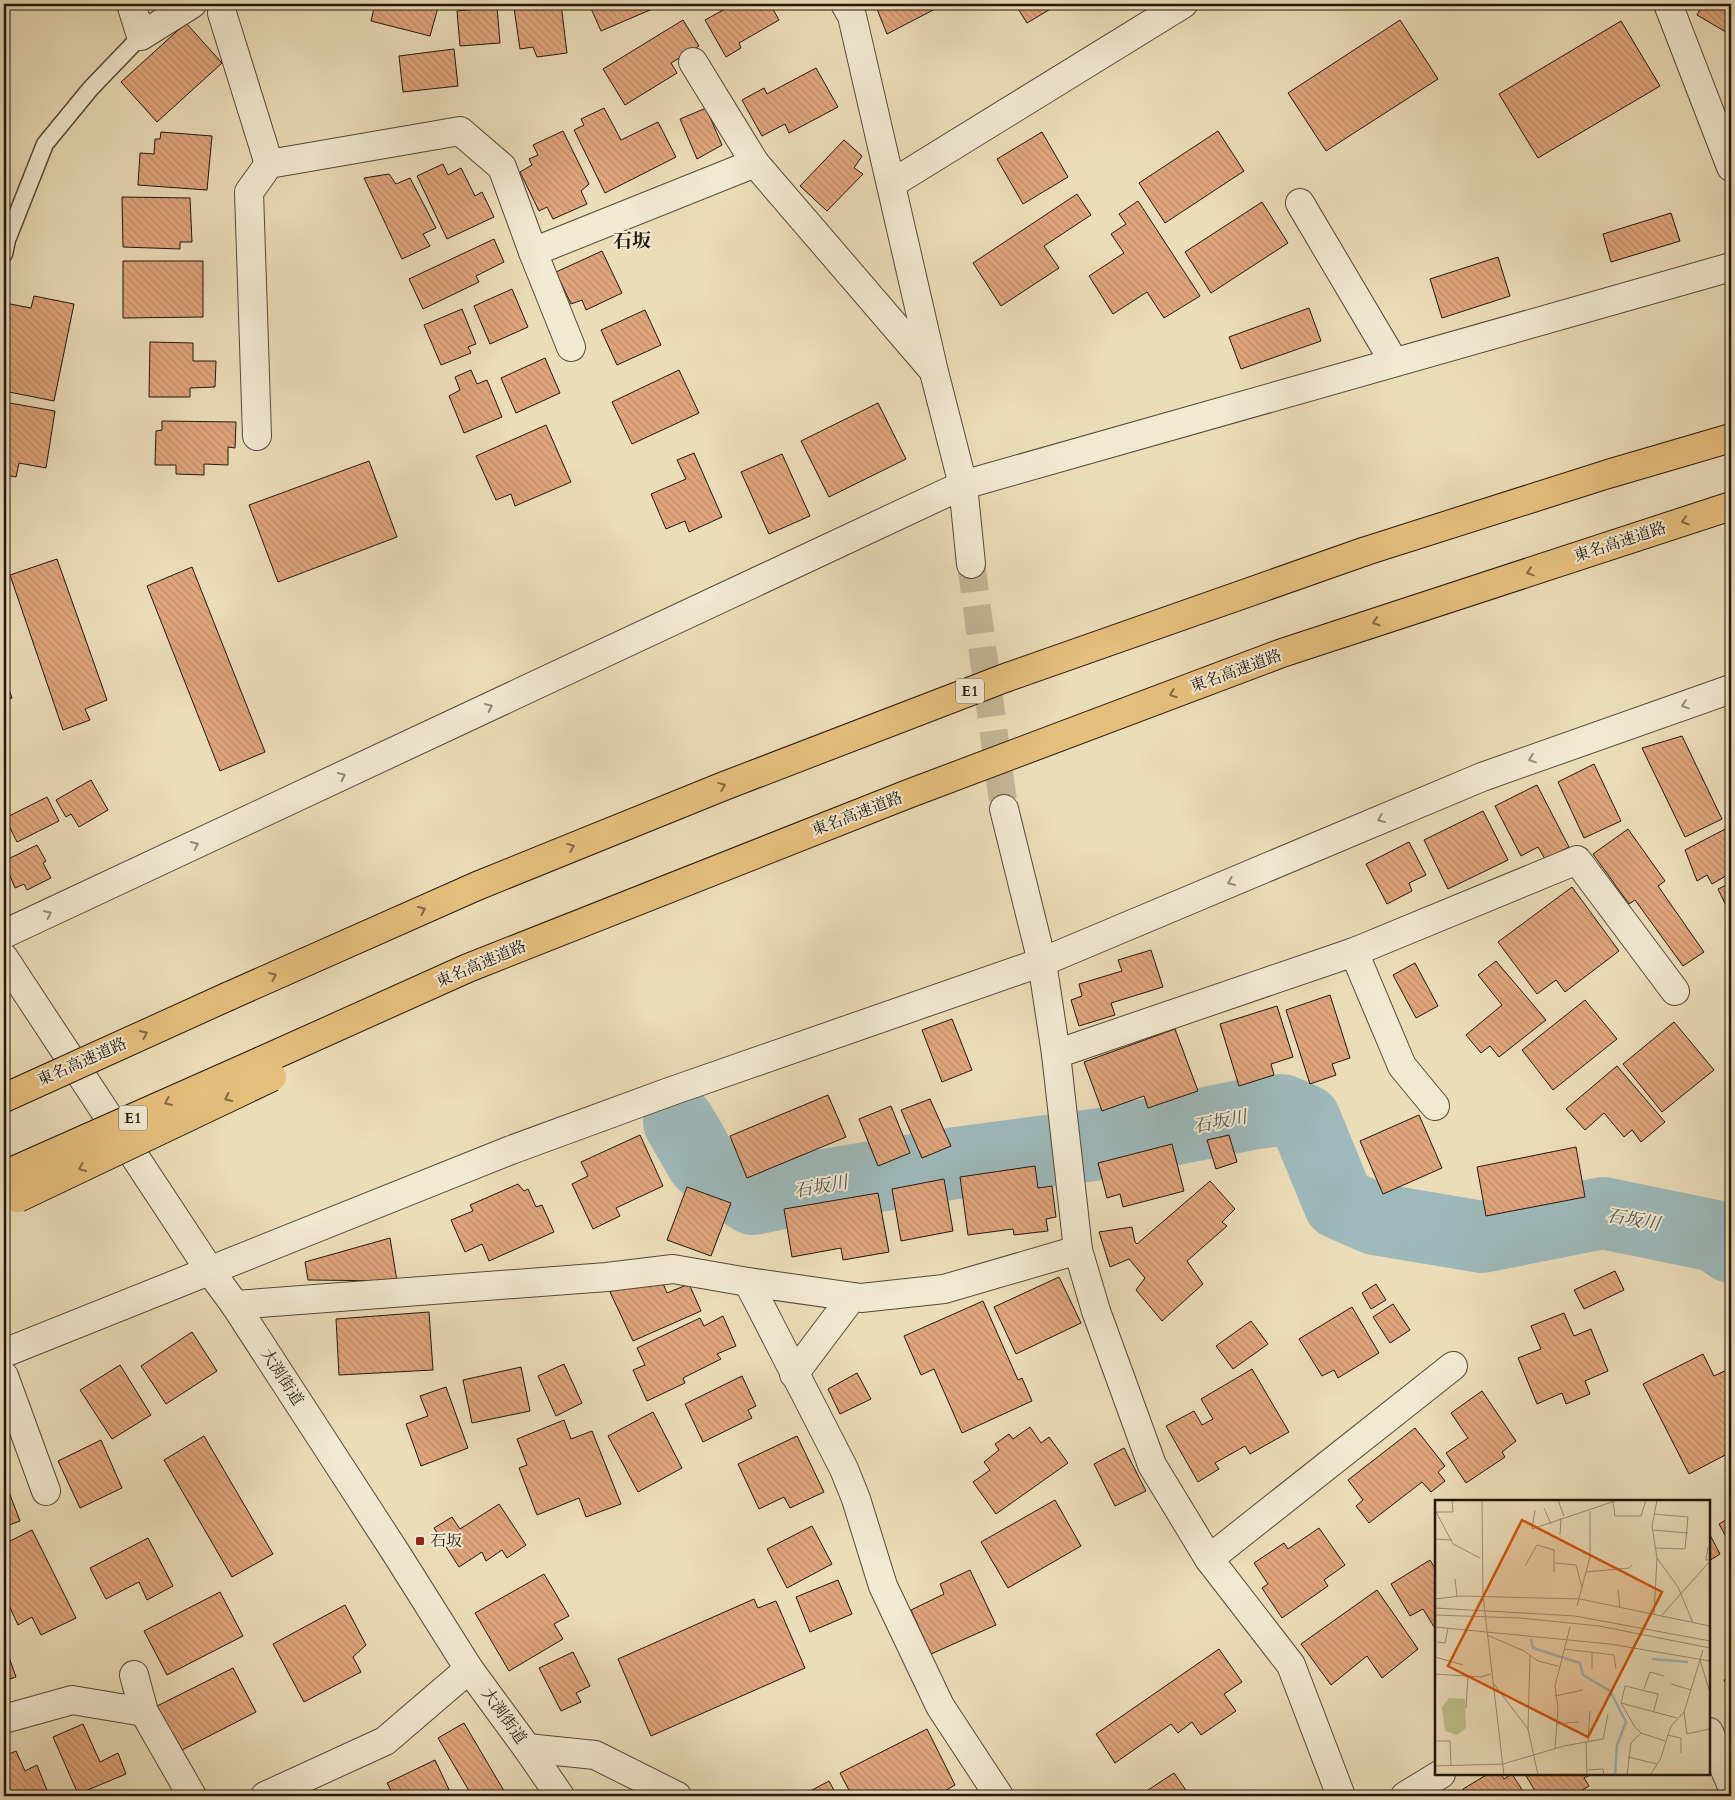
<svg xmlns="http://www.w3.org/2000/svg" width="1735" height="1800" font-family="Cardo,'Noto Serif JP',serif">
<defs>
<pattern id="building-back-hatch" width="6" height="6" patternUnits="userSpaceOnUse" patternTransform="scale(1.25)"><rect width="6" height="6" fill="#e0a57d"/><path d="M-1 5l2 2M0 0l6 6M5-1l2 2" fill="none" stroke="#c08d6b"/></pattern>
</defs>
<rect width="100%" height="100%" fill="#ebddb8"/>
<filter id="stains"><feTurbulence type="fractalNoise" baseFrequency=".004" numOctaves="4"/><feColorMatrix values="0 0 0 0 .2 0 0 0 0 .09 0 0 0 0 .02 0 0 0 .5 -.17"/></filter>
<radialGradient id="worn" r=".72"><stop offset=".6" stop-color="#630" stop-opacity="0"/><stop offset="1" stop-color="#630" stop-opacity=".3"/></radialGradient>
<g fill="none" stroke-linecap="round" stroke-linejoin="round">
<path stroke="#9db9ba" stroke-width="72" d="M679,1122L702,1162L729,1184L753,1199L801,1189L956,1163L1101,1144L1256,1113L1282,1110L1305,1120L1339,1203L1375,1219L1482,1237L1603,1213L1715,1236L1731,1247"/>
</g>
<g fill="url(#building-back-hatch)" stroke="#21170c">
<path d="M375,4H439L430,36L371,21Z"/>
<path d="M550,4H561L567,53L537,57L533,47L520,49L514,8Z"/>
<path d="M589,4H664L601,31Z"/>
<path d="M734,4H770L779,20L739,43L741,48L726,57L705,20Z"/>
<path d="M875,4H935L939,7L887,34Z"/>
<path d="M1015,4H1059L1027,23Z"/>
<path d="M1703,4H1731V35L1697,15Z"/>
<path d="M497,7L500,43L460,46L457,11Z"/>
<path d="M683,20L699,46L671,63L677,73L625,105L603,69Z"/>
<path d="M1400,20L1438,79L1326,151L1288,93Z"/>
<path d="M1621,21L1660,86L1538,158L1499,94Z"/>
<path d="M186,23L222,63L157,122L121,82Z"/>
<path d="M454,49L458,86L403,92L399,56Z"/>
<path d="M816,68L838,107L789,133L785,124L762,136L742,100L764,88L767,94Z"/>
<path d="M604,108L621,140L658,122L676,157L605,193L574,130L584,125L581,119Z"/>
<path d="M706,108L722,145L697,159L680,119Z"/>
<path d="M563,131L589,184L581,191L587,204L553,219L547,207L539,211L520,172L532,165L529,159L538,155L533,145Z"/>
<path d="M1218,131L1244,171L1165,223L1139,183Z"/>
<path d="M161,132L212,136L207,190L138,185L140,153L154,154L155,139H160Z"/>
<path d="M1042,132L1068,177L1023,204L997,159Z"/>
<path d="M844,140L862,156L854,168L863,174L827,211L800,186Z"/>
<path d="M443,164L448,175L461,168L475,196L482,192L494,217L447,239L417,176Z"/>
<path d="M389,174L396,184L410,178L436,228L423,234L430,246L402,259L364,178Z"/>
<path d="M1077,194L1091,215L1044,246L1059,268L1001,306L973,263Z"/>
<path d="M122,197L190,198L192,242H180V249L123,247Z"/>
<path d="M1138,201L1200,296L1164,318L1147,292L1113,314L1089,276L1124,253L1111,234L1126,224L1119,214Z"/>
<path d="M1262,202L1288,243L1211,293L1185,252Z"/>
<path d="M1671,213L1680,241L1611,262L1603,234Z"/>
<path d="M494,239L504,262L476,276L479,282L423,309L409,279Z"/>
<path d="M602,251L622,293L586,310L582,300L571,304L556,272Z"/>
<path d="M1498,257L1510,296L1442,318L1430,279Z"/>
<path d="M123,261H203V317L123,318Z"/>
<path d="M512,289L528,327L490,344L474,306Z"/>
<path d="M34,296L74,304L54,401L4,391V311L5,303L31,308Z"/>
<path d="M1309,308L1321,341L1241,369L1229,337Z"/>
<path d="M462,309L476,344L468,347L471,353L441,365L424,325Z"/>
<path d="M645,310L661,345L617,365L601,330Z"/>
<path d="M150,342L193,343V361H216L215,387L190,388V397H149Z"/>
<path d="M545,358L560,393L516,413L501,378Z"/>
<path d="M471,370L477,384L487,380L502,417L464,433L449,396L460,390L455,377Z"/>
<path d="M679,370L699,413L632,444L612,402Z"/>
<path d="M4,402L55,411L46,468L19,463L16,477L4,475Z"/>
<path d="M878,403L906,459L829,497L801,441Z"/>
<path d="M162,421L236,422L235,448L228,447V465L204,464V475L176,474V465H155L156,431L162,430Z"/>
<path d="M546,425L571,482L515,506L511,494L496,500L476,456Z"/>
<path d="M694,453L722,517L689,532L685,521L666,529L651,494L686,479L677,460Z"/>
<path d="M782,454L810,516L769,534L741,472Z"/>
<path d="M369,461L397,537L278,582L249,505Z"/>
<path d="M57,559L107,700L85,709L90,720L63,730L10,575Z"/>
<path d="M192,567L265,752L220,771L147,586Z"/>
<path d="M4,674L12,698L4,700Z"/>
<path d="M1682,736L1722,819L1685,837L1642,748Z"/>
<path d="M1594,764L1621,821L1584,838L1558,782Z"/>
<path d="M91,780L108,810L79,827L71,814L66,817L56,800Z"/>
<path d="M1537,785L1569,847L1545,859L1538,847L1521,856L1495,806Z"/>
<path d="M47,797L59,821L17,842L5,818Z"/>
<path d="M1483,811L1508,860L1448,889L1424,840Z"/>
<path d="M1731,826V873L1712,884L1707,875L1697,881L1685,850Z"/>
<path d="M1628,829L1665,881L1658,886L1704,952L1683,966L1635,900L1629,904L1593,854Z"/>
<path d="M1409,842L1426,875L1409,883L1412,891L1387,904L1366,864Z"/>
<path d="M37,845L46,861L43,863L51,878L27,890L24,884L15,888L4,861Z"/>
<path d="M1731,883V916L1718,889Z"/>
<path d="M1572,887L1619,951L1565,992L1556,980L1537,994L1498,942Z"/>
<path d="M1151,950L1163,987L1111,1003L1115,1015L1079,1026L1071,1000L1082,996L1079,984L1122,971L1118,960Z"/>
<path d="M1496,961L1546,1020L1499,1057L1490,1046L1481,1053L1466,1035L1502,1005L1478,975Z"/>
<path d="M1415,963L1438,1006L1416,1018L1393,975Z"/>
<path d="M1330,995L1350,1058L1332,1064L1336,1075L1310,1084L1286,1010Z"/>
<path d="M1585,1000L1617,1039L1553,1090L1522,1050Z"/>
<path d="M1277,1006L1293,1057L1271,1064L1274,1075L1239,1086L1220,1024Z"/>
<path d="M952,1019L972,1070L942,1082L922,1030Z"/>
<path d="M1674,1022L1714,1070L1662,1112L1623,1064Z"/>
<path d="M1175,1029L1198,1091L1148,1108L1144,1096L1102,1111L1084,1062Z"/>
<path d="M1617,1066L1665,1122L1641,1142L1632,1130L1624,1137L1604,1113L1585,1130L1566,1109Z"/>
<path d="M828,1095L846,1137L747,1178L730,1136Z"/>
<path d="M930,1099L951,1146L922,1158L901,1110Z"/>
<path d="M891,1106L910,1153L878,1166L859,1119Z"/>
<path d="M1419,1115L1442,1168L1383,1194L1360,1141Z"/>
<path d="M640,1135L663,1186L616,1208L620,1216L593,1229L572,1184L588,1176L581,1162Z"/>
<path d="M1229,1135L1237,1162L1216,1169L1207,1140Z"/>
<path d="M1172,1144L1184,1191L1123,1207L1120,1194L1107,1198L1098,1163Z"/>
<path d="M1576,1147L1585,1197L1486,1216L1477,1167Z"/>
<path d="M1035,1166L1038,1188L1052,1186L1056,1217L1046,1219L1048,1231L1014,1235L1013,1229L968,1235L960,1177Z"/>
<path d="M944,1179L953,1231L901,1241L892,1189Z"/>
<path d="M1210,1181L1235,1209L1222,1222L1227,1226L1187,1261L1203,1284L1162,1321L1136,1290L1145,1278L1129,1259L1110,1267L1099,1232L1132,1227L1135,1242L1137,1244Z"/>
<path d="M518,1184L524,1191L528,1189L536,1207L542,1205L554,1232L489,1261L482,1244L465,1252L451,1220L473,1211L470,1205Z"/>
<path d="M687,1187L731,1203L711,1256L667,1240Z"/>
<path d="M878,1193L889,1252L843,1260L841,1248L792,1257L784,1209Z"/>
<path d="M390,1238L397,1281L308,1280L305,1262Z"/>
<path d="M1615,1271L1624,1290L1584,1309L1574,1290Z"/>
<path d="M644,1277L649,1287L662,1281L667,1293L689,1284L701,1311L633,1341L610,1292Z"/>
<path d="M1059,1277L1081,1323L1016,1354L994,1307Z"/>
<path d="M1376,1284L1386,1300L1371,1309L1362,1293Z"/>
<path d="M983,1301L1018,1380L1022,1378L1032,1401L962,1433L934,1369L921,1375L904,1336Z"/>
<path d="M1393,1304L1410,1330L1390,1343L1373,1317Z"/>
<path d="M1352,1307L1379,1353L1338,1378L1334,1370L1322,1376L1299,1339Z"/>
<path d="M429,1312L433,1370L339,1375L336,1319Z"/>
<path d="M1564,1313L1574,1336L1591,1329L1608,1371L1585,1381L1590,1394L1566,1404L1562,1393L1537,1404L1518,1358L1541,1349L1531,1326Z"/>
<path d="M723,1316L736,1346L717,1354L721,1359L683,1378L685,1383L647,1401L633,1370L645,1365L637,1348L700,1318L704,1326Z"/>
<path d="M1251,1321L1268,1344L1233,1369L1216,1346Z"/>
<path d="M192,1332L217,1371L166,1404L141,1366Z"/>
<path d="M1703,1354L1714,1376L1731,1368V1452L1689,1474L1643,1384Z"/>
<path d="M564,1364L582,1403L556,1416L538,1376Z"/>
<path d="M120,1365L151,1415L112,1439L80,1390Z"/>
<path d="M521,1367L530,1411L472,1423L463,1380Z"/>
<path d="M1252,1369L1289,1432L1250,1454L1245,1446L1215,1463L1219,1469L1198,1482L1166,1426L1194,1411L1202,1425L1213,1419L1201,1399Z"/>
<path d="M857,1373L871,1399L840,1414L828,1389Z"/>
<path d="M742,1376L756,1406L748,1410L752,1418L703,1442L685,1404Z"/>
<path d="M446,1387L468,1448L421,1466L406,1424L428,1416L420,1396Z"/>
<path d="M1482,1391L1516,1441L1502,1452L1505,1457L1466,1483L1446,1453L1468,1438L1451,1413Z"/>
<path d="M653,1412L682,1468L638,1492L608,1436Z"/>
<path d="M564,1420L571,1439L592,1431L621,1504L586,1517L579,1498L537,1515L519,1468L527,1465L517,1439Z"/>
<path d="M1030,1427L1041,1443L1049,1437L1068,1463L996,1514L973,1482L990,1470L984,1462L999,1450L995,1444L1009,1434L1013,1439Z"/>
<path d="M1415,1428L1445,1466L1438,1472L1445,1481L1431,1492L1422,1482L1369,1523L1356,1506L1363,1500L1348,1480Z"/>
<path d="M204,1436L273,1554L232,1577L164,1460Z"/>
<path d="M797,1436L824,1492L790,1508L784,1497L759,1509L738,1464Z"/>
<path d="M101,1440L122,1488L80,1508L58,1461Z"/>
<path d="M1124,1448L1146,1491L1115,1506L1094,1464Z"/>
<path d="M4,1479L20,1521L4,1527Z"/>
<path d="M1055,1500L1081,1546L1008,1588L981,1542Z"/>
<path d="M499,1504L526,1545L507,1558L502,1550L486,1561L482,1552L459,1567L434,1528L452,1517L460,1529Z"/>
<path d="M1731,1517V1546L1719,1524Z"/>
<path d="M812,1526L832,1564L787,1588L767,1549Z"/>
<path d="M1319,1528L1345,1565L1324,1580L1328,1586L1282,1618L1262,1588L1268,1584L1254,1563L1284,1543L1288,1549Z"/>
<path d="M32,1530L76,1618L41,1635L32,1617L18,1625L4,1595V1544Z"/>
<path d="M1709,1533L1720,1554L1709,1561Z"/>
<path d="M148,1538L173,1586L147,1600L139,1582L106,1599L90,1568Z"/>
<path d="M1430,1560L1436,1570V1630L1423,1609L1410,1616L1391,1584Z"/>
<path d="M970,1570L996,1625L931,1654L911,1610L944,1594L940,1584Z"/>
<path d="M544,1574L569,1616L554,1624L563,1639L509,1671L475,1613Z"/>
<path d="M838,1580L852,1614L810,1632L796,1597Z"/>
<path d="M1377,1590L1418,1649L1382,1678L1367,1656L1331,1685L1301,1644Z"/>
<path d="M220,1592L243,1636L167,1675L144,1631Z"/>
<path d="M754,1599L758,1608L776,1601L805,1668L651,1736L618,1659Z"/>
<path d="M345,1605L366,1645L353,1657L361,1672L304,1702L273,1644Z"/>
<path d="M4,1643L16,1677L4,1681Z"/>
<path d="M1219,1649L1242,1682L1224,1694L1236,1711L1201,1735L1192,1722L1178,1733L1171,1724L1115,1763L1096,1734Z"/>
<path d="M573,1652L590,1686L576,1693L581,1702L561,1711L539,1668Z"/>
<path d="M233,1668L256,1712L180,1751L157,1706Z"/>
<path d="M1731,1675V1693L1724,1680Z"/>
<path d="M464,1723L507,1796H472L438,1738Z"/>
<path d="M83,1724L100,1762L118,1753L126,1774L78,1794L53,1737Z"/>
<path d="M927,1729L955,1785L936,1796H852L840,1773Z"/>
<path d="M16,1751L25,1771L37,1765L48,1793L40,1796H4V1756Z"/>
<path d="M435,1760L452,1796H394L387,1783Z"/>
<path d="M1174,1773L1190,1796H1139Z"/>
<path d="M1488,1774H1501L1504,1779L1512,1774L1526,1796H1467L1463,1789Z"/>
<path d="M1525,1774H1592L1584,1778L1589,1786L1572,1796H1538Z"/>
<path d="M829,1781L837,1796H801Z"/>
</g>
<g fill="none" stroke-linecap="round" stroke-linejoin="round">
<path stroke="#c3b596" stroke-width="28" stroke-dasharray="28 14" stroke-linecap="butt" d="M971,564L1004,809"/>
<g stroke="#544837" stroke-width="19">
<path id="service" d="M4,254L7,240L45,144L91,88L141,36"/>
</g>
<g stroke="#544837" stroke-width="30">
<g id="minor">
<path d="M131,4L141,36L192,4"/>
<path d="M845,4L852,16L934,372L963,485L971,564"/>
<path d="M1668,4L1731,167"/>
<path d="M222,13L269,164"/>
<path d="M693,62L755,163"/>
<path d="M891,184L1183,4"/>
<path d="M1300,203L1394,362"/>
<path d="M533,252L755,163L932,369"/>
<path d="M257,436L249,192L269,164L460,131L502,167L533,252L571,347"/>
<path d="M1004,809L1042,962L1056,1054L1078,1250L1096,1311L1152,1465L1209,1559L1291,1665L1341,1796"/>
<path d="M4,934L963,485L1731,267"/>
<path d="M1354,952L1402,1066L1435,1106"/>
<path d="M1056,1054L1354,952L1577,860L1675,991"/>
<path d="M748,1282L844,1469L856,1499L883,1586L940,1706L999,1796"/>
<path d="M235,1305L607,1277L673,1269L748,1282L861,1298L944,1289L1078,1250"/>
<path d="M4,1353L511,1150L669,1092L1042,962L1482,777L1731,689"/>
<path d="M794,1374L852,1297"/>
<path d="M4,1376L46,1491"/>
<path d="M1209,1559L1453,1366"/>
<path d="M134,1675L144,1712L192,1796"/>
<path d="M4,1719L72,1700L144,1712"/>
<path d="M1709,1732L1731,1784"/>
<path d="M527,1748L595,1755L677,1796"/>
<path d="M265,1796L385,1741L469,1669"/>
<path d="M1405,1796L1441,1774"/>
</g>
</g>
<g stroke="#544837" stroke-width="30">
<path id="tertiary" d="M4,958L210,1271L235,1305L396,1553L469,1669L527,1748L560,1796"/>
</g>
<g stroke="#21170c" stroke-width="30">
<g id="motorway">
<path d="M229,996L477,886L724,786L1005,678L1366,551L1608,474L1731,438"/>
<path d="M261,1061L468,968L908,794L1282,653L1731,506"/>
</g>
</g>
<use href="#service" stroke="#f2e9d1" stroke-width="16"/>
<use href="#minor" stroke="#f2e9d1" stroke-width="28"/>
<use href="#tertiary" stroke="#f2e9d1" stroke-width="28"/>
<use href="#motorway" stroke="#e6be7c" stroke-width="28"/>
<g stroke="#21170c" stroke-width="30" stroke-linecap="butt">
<g id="motorway-bridge">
<path d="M4,1098L229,996"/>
<path d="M4,1175L261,1061"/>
<path d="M18,1198L272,1077"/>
</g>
</g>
<use href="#motorway-bridge" stroke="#e6be7c" stroke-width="28"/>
</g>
<defs><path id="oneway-chevron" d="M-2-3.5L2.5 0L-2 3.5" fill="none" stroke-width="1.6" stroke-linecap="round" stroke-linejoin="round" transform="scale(1.25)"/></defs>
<g stroke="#846a44">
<use href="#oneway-chevron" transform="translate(1685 521) rotate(162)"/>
<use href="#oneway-chevron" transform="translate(1530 572) rotate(162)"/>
<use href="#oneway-chevron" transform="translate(1376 622) rotate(162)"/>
<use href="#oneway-chevron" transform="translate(1173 694) rotate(159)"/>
<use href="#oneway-chevron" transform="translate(722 786) rotate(-22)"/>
<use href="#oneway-chevron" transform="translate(571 847) rotate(-22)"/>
<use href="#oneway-chevron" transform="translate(422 910) rotate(-24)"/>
<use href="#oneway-chevron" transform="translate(273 976) rotate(-24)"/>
<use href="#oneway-chevron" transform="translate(144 1034) rotate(-24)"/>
<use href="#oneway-chevron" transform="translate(228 1098) rotate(155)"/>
<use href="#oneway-chevron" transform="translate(168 1102) rotate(156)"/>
<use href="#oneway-chevron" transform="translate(82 1168) rotate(155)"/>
</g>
<g stroke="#948a78">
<use href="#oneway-chevron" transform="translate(1685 705) rotate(161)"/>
<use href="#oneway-chevron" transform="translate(489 707) rotate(-25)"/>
<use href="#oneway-chevron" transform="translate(1532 759) rotate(161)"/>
<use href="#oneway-chevron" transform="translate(342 776) rotate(-25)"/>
<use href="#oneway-chevron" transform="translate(1381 819) rotate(157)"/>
<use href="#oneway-chevron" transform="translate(195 845) rotate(-25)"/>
<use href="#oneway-chevron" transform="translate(1231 882) rotate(157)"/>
<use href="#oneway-chevron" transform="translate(48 914) rotate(-25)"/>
</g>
<rect fill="#8f2418" stroke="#f2e9d1" stroke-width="2" x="415" y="1536" width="10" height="10" rx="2.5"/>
<g text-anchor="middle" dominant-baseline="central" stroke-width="4" stroke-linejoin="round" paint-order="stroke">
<g fill="#f2e9d1" stroke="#605647" stroke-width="1">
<rect x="956" y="678.5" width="28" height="25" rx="4"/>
<rect x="119" y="1105.5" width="28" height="25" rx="4"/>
</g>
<g font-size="15" font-weight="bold" fill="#21170c">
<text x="970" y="691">E1</text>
<text x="133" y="1118">E1</text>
</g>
<g font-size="16" fill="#21170c" stroke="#f2e9d1">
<text transform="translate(1620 542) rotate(-18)">東名高速道路</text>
<text transform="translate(1236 671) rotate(-20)">東名高速道路</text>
<text transform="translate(857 814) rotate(-21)">東名高速道路</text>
<text transform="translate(481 964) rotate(-23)">東名高速道路</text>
<text transform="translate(82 1062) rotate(-24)">東名高速道路</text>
<text transform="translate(282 1377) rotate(57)">大渕街道</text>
<text transform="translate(504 1716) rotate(54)">大渕街道</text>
</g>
<g font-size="16" fill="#21170c" stroke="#f2e9d1" text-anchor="start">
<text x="430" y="1541">石坂</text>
</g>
<g font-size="18" font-style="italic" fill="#4c5049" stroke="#f2e9d1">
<text transform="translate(1220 1122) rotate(-11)">石坂川</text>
<text transform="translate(821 1187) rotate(-10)">石坂川</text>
<text transform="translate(1633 1220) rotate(10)">石坂川</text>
</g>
<g font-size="19" font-weight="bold" fill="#21170c" stroke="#f2e9d1">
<text x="632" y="241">石坂</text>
</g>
</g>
<g transform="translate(1435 1500)">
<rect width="275" height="275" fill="#ebddb8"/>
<path d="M14,198L30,199L31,228L22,235L10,231L7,207Z" fill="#bdbf8a"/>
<path fill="none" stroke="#9db9ba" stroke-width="2.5" d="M96,139L98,148L145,163L148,175L175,191L191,222L182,245L180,275M217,159L253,162"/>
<path fill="none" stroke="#9a8e73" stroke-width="1" d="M47,0L48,96L69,275M123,0L129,16M178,2L180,16H206L211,0M109,8L116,24M0,10L18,44L45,58M100,10L97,29L183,0M1,12H18L17,0M219,14L253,17L250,49L221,48M218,30L253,33M125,35L126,18M0,39L17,40M273,47L271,60H275M222,58L243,87L258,123M120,63L141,65L147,87M90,66L102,45L119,50V72M151,72L194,68L197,65M20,79L22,96M183,90L185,107M0,99L26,96L145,99L275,126M142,106L155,57V11M0,108L140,116L275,141M219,114L222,58L217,26L222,0M0,115L85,118L164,126L275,148M227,115L275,61M0,127L175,144L275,161M52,135L89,151L103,161L123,166M2,142L10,143L13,128M129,149L179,155L181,169M268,150L265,160L275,193M157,153V169M0,157L28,165M0,174L46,177L56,174M58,183L93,229L103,275M236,184L256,190M209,189L215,172L229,176M120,196L148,190M186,203L242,218M31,208L33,176M219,211L223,194L190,186L186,203L200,227L206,233L230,241M249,212L252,234L274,229L275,222M121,224L143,222M93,229L95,155M232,235L246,238V253M0,241H15L16,265M151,242L152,275M153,242L155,211M120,249L123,208L120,186L135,127M193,257L222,264M0,266L68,264L129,246L162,240L168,239L173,214M153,270L168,269L169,275M192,275L196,243L206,233M215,275L225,260L236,226L249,212L265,160"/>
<path fill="#d4520c" fill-opacity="0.15" stroke="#d4520c" stroke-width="2.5" d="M87,20L227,92L153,237L13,166Z"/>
<rect width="275" height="275" fill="none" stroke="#21170c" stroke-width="2.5"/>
</g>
<rect width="1735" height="1800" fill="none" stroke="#ebddb8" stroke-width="20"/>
<rect x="5" y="5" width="1725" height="1790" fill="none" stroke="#21170c" stroke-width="2.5"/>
<rect x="10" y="10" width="1715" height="1780" fill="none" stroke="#21170c"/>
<rect width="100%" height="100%" filter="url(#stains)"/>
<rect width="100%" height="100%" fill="url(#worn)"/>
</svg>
